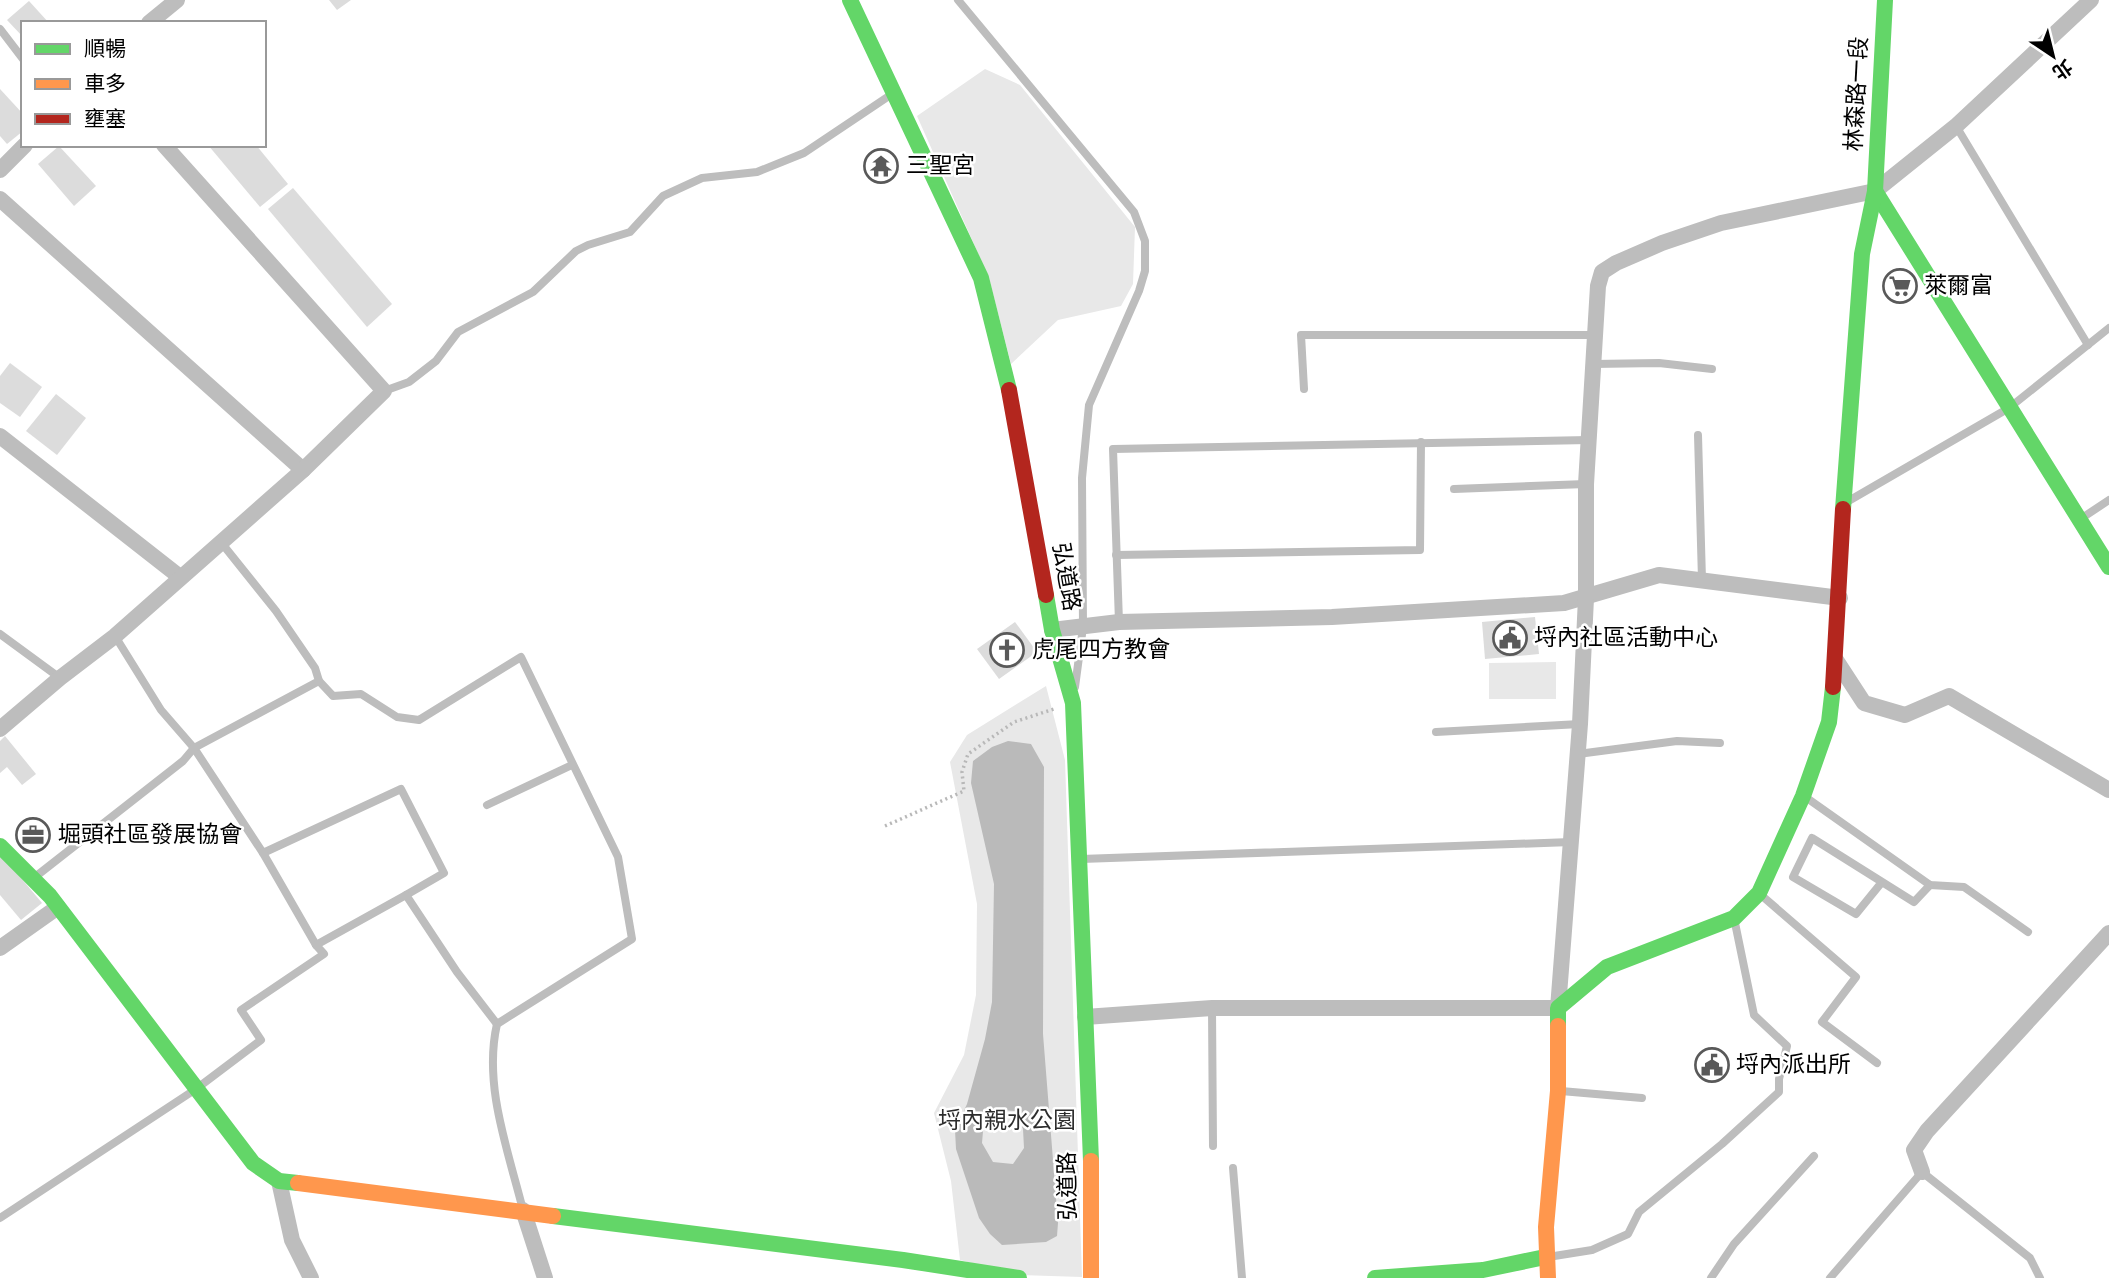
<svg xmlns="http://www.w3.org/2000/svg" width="2109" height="1278" font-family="'Sofia Sans Condensed','Noto Sans TC',sans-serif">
<rect width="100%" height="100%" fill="#fff"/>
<g fill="#e8e8e8">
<path d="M985,69L1020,85L1135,227L1133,284L1121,306L1058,320L1011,364L989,278L917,116Z"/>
<path d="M1556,662V699H1489V663Z"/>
<path d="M1046,686L1065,760L1082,1277L1020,1275L960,1260L951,1181L934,1113L964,1055L976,995L977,904L950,762L967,735Z"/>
</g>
<path fill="#bababa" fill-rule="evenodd" d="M1008,741L1031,744L1044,767L1043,1034L1058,1223L1057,1236L1046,1242L1002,1245L990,1234L979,1218L956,1149L955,1130L967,1104L985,1039L992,1002L994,884L971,783L973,761L992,747ZM998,1110L1015,1111L1023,1129L1024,1148L1013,1164L993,1162L982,1143L984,1120Z"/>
<g fill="#dcdcdc">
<path d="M329,0H351L337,10Z"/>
<path d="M29,1L49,23H23V37L7,20Z"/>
<path d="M0,89L23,114V131L7,144L0,136Z"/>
<path d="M208,145H256L288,184L260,207Z"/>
<path d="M59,146L96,186L74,206L38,164Z"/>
<path d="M881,150L895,174L881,182L867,158Z"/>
<path d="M293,188L392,304L367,327L268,209Z"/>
<path d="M10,363L42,387L20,417L0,403V376Z"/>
<path d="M56,394L86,418L57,455L26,431Z"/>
<path d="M1535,617L1539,654L1485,659L1482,622Z"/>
<path d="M1015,622L1037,652L999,679L977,649Z"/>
<path d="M5,736L36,774L22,785L7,767L0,773V741Z"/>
<path d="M0,853L42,903L21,920L0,895Z"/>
</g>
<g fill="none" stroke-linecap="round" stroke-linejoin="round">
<path stroke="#b8b8b8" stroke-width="3.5" stroke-dasharray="2 3.5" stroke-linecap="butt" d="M885,826L964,791L962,772L968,754L1014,722L1054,709"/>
<g stroke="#bdbdbd" stroke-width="8">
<path d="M958,0L1134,212L1145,241V271L1139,291L1089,405L1082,478L1083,627L1075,687"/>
<path d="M0,29L23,59"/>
<path d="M1956,126L2088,345"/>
<path d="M1593,364L1659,363L1712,369"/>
<path d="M1304,389L1301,335H1595"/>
<path d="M384,391L409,382L436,361L458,332L533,292L576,251L588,245L630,232L663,196L702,178L757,172L804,153L892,94"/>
<path d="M1698,435L1702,580"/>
<path d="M1454,489L1586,484"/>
<path d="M1845,503L2009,408L2109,328"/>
<path d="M2082,518L2109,500"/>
<path d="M1116,555L1420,550L1421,442"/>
<path d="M1119,622L1113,449L1589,440"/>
<path d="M0,634L60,678"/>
<path d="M115,636L161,710L194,748L263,853L401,789L444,873L406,895"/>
<path d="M319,681L333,696L361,694L397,717L419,720L521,657L618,857L632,939L497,1024C483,1085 508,1150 523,1210"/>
<path d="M1436,732L1580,724"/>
<path d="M1578,754L1677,741L1720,743"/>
<path d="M1804,796L1930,885L1964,887L2028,932"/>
<path d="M487,805L572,765"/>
<path d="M263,853L316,945"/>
<path d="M1081,859L1571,842"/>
<path d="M35,877L183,761L194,748L319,681L315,668L276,611L220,541"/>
<path d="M1882,882L1856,914L1793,877L1812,838L1914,902L1930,885"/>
<path d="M1761,895L1856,977L1822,1022L1877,1063"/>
<path d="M1212,1008L1213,1146"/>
<path d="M1561,1091L1642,1098"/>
<path d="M1233,1168L1242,1278"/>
<path d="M0,1218L196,1089L261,1040L241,1010L324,954L316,945L406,895L457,972L497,1024"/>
<path d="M1548,1257L1592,1250L1628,1234L1639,1212L1722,1144L1779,1092V1079L1787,1046L1754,1015L1734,918"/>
<path d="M1711,1278L1734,1244L1814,1156"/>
<path d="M1830,1278L1922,1172L2030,1258L2040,1278"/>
</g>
<g stroke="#bdbdbd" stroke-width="16">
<path d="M149,23L177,0"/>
<path d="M0,170L25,145"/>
<path d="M0,199L303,470"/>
<path d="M0,436L180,577"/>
<path d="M1052,630L1119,622L1332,617L1564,603L1659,575L1840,598"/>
<path d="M1836,660L1864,703L1905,715L1949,696L2109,790"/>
<path d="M0,729L60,678L115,636L303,470L384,391L164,145"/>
<path d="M0,948L58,907"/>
<path d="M1085,1017L1212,1008H1558L1580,724L1586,598V484L1598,286L1602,272L1616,263L1662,243L1721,223L1875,191L1956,126L2091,0"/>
<path d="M1922,1172L1914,1150L1927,1131L2109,933"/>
<path d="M279,1181L292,1240L311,1278"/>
<path d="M523,1210L545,1278"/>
</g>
<g stroke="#63d668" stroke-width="16">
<path d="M850,0L981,278L1009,390"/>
<path d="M1875,191L2109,567"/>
<path d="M1843,509L1862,254L1875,191L1885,0"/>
<path d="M1046,595L1052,630L1073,703L1091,1161"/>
<path d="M0,846L50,896L253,1163L279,1181L298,1183"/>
<path d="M1558,1026V1008L1607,967L1734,918L1759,893L1803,796L1829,722L1833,687"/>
<path d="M553,1216L903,1260L1019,1278"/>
<path d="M1375,1278L1483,1270L1545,1257"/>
</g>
<g stroke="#ff974d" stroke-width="16">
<path d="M1091,1161V1278"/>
<path d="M298,1183L553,1216"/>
<path d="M1548,1278L1546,1227L1558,1091V1026"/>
</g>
<g stroke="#b3261e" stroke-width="16">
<path d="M1009,390L1046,595"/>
<path d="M1833,687L1843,509"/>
</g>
</g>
<defs>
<g id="temple-ring" transform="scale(1.75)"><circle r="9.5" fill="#fff" stroke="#595959" stroke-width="1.5"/><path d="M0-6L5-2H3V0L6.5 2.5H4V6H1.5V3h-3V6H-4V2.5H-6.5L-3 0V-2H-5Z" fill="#595959"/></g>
<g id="supermarket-ring" transform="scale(1.75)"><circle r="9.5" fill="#fff" stroke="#595959" stroke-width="1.5"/><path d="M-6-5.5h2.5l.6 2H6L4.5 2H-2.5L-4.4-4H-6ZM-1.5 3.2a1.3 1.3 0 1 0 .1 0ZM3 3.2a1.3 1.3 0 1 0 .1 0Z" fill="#595959"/></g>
<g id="civic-ring" transform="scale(1.75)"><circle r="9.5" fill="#fff" stroke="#595959" stroke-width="1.5"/><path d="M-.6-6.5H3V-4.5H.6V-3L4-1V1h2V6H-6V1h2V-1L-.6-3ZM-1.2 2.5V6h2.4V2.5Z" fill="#595959"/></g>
<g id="church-ring" transform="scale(1.75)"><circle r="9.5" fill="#fff" stroke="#595959" stroke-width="1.5"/><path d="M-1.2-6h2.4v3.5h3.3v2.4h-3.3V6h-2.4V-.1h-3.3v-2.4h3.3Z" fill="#595959"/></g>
<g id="office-ring" transform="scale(1.75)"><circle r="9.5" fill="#fff" stroke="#595959" stroke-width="1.5"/><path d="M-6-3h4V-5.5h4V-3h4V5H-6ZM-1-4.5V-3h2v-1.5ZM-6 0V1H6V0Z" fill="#595959"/></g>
</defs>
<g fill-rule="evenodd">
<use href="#temple-ring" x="881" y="166"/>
<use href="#supermarket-ring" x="1900" y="286"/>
<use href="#civic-ring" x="1510" y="638"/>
<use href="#church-ring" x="1007" y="650"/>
<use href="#office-ring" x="33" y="835"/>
<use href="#civic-ring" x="1712" y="1065"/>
</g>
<g text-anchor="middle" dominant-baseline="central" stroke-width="5" stroke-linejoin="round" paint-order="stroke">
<g font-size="23" fill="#000" stroke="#fff">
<text transform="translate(1857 94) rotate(-87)">林森路一段</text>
<text transform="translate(1066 577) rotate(80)">弘道路</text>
<text transform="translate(1068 1186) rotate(-91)">弘道路</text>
</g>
<g font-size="23" fill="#000" stroke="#fff" text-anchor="start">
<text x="906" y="166">三聖宮</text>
<text x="1924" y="286">萊爾富</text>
<text x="1534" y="638">埒內社區活動中心</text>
<text x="1032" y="650">虎尾四方教會</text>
<text x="58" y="835">堀頭社區發展協會</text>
<text x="1736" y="1065">埒內派出所</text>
</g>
<g font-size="23" fill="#2d2d2d" stroke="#fff">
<text x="1007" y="1121">埒內親水公園</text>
</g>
</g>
<rect x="21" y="21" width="245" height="126" fill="#ffffff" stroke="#999999" stroke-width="2"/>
<rect x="35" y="44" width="35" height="10" fill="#63d668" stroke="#999999" stroke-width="2"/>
<text x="84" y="56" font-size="21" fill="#000000">順暢</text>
<rect x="35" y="79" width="35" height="10" fill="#ff974d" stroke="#999999" stroke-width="2"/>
<text x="84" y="91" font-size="21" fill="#000000">車多</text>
<rect x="35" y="114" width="35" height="10" fill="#b3261e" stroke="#999999" stroke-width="2"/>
<text x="84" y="126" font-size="21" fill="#000000">壅塞</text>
<g transform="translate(2053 56) rotate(145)" stroke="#ffffff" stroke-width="5" paint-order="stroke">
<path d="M0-5L12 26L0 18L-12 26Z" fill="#000000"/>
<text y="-10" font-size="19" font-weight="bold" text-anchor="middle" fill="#000000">北</text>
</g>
</svg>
